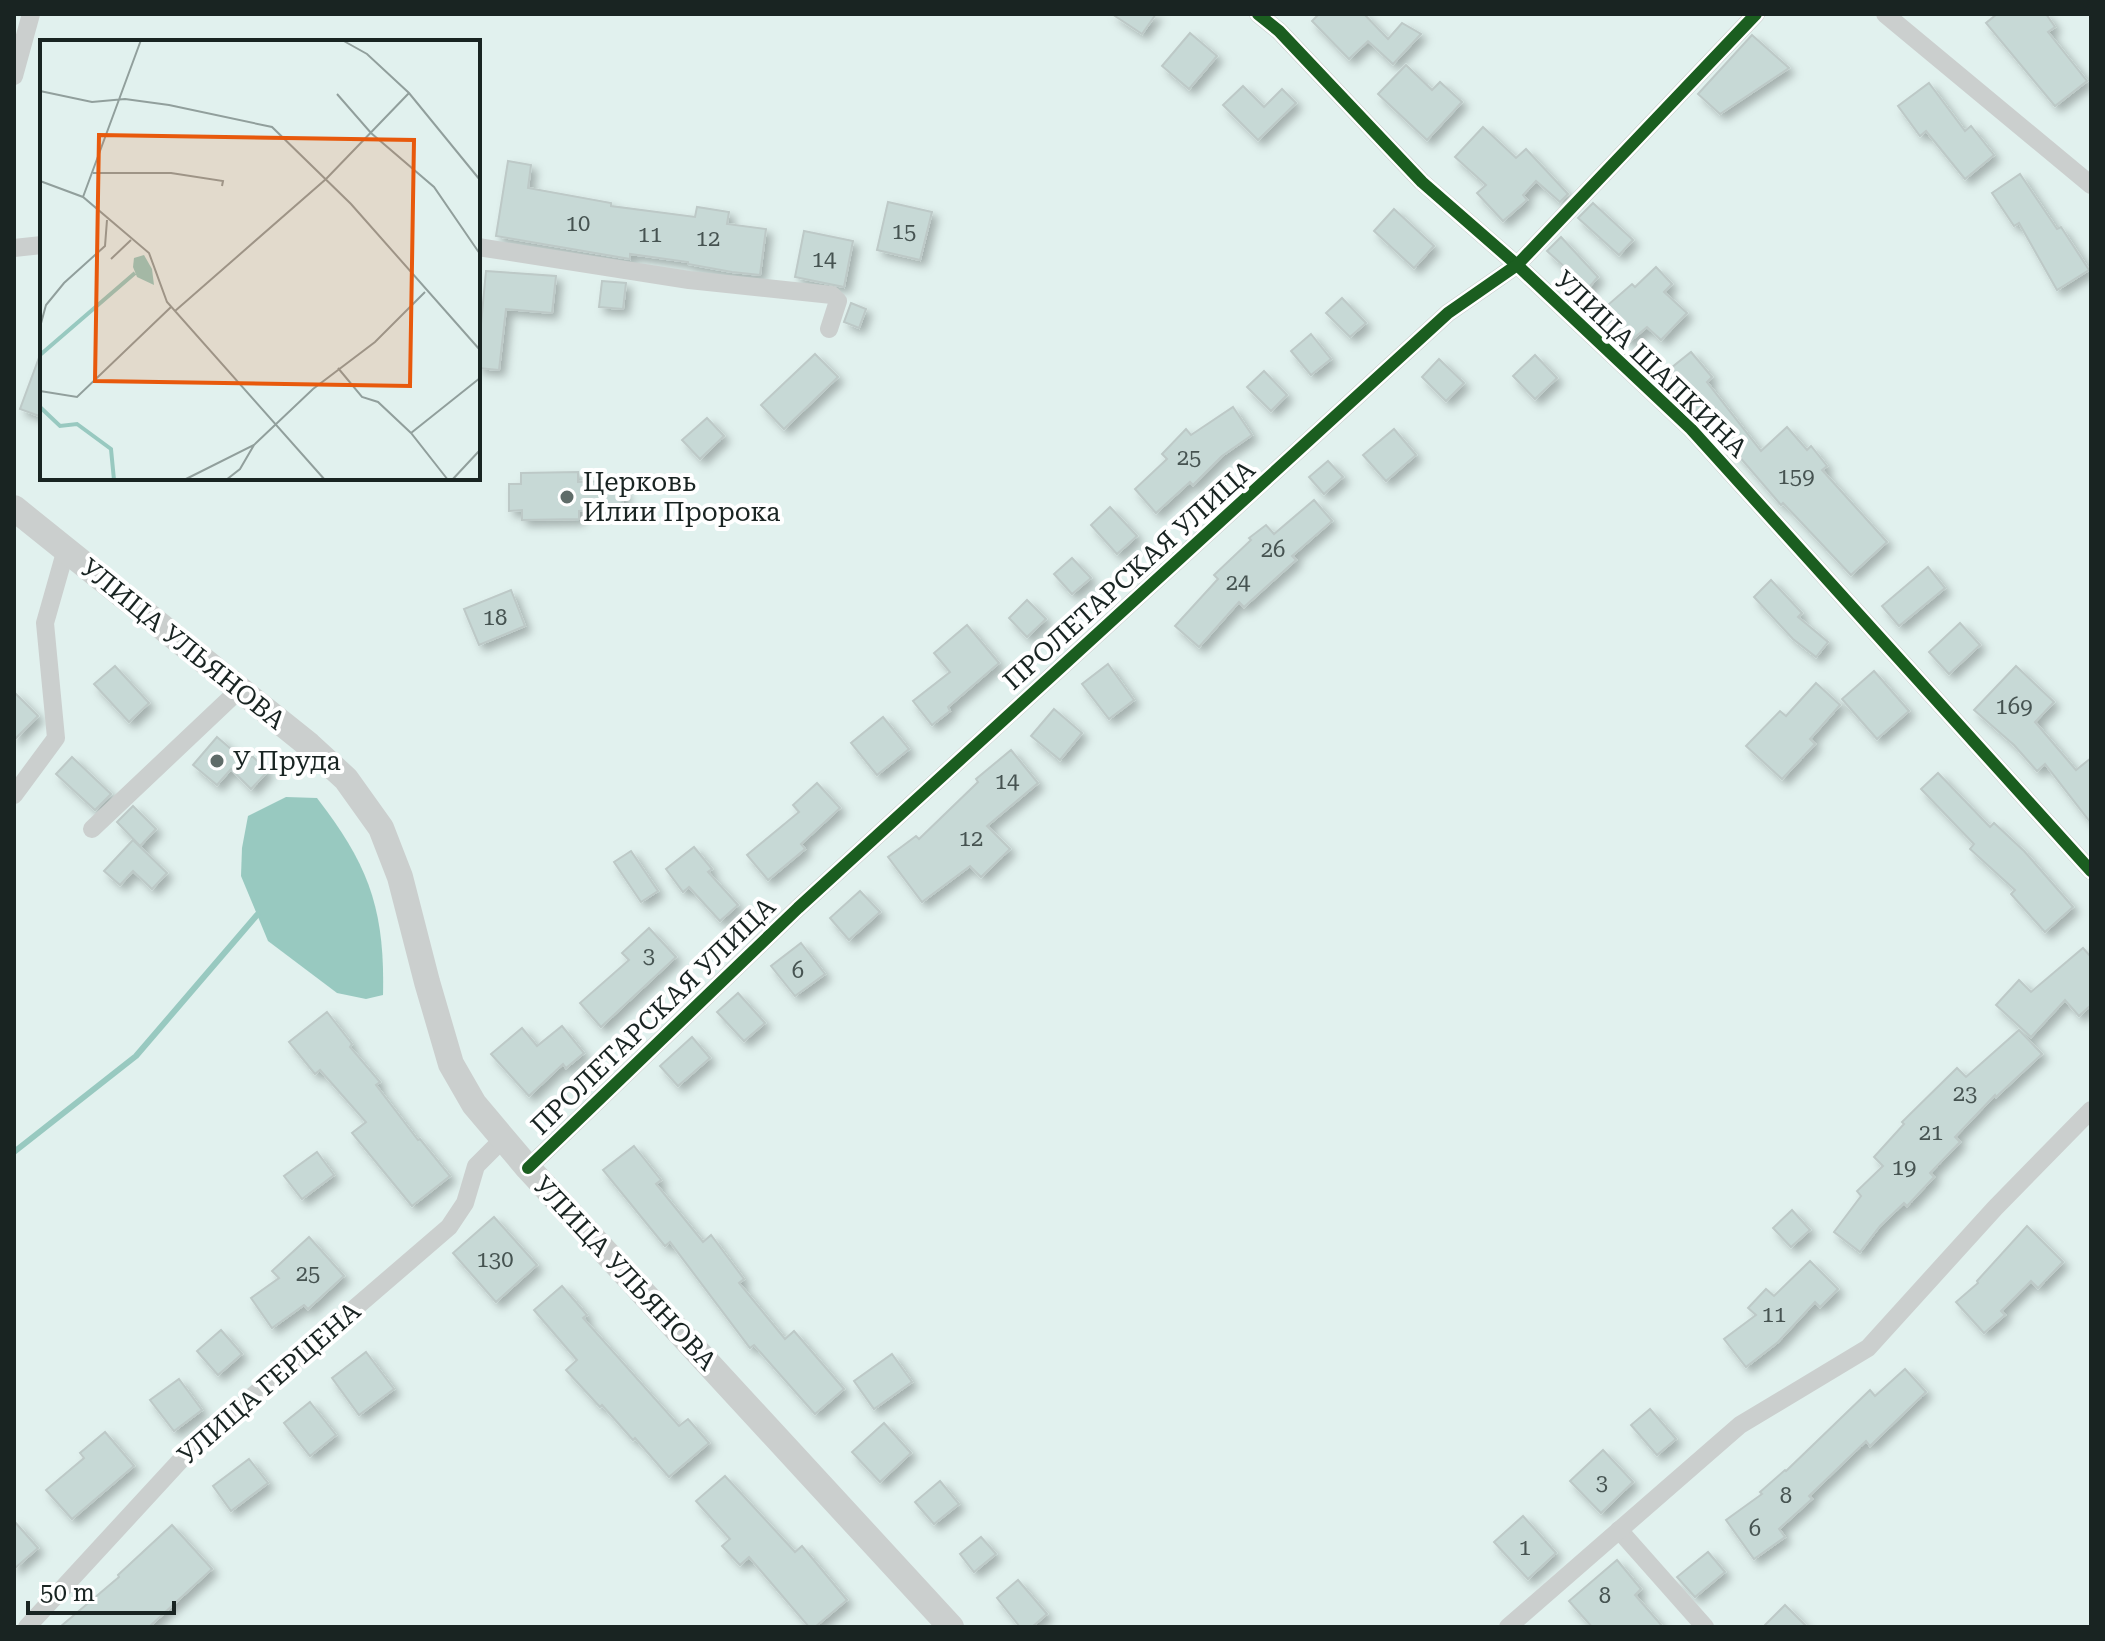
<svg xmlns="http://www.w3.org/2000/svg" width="2105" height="1641" font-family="'Roboto Serif',serif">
<defs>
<filter id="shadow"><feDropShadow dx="5.5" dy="5.5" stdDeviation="4" flood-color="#0004"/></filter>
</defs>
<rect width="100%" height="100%" fill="#e1f1ee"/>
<path fill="#98c9c0" d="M286,797L317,798C369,865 385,910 383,995L366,999L337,993L268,941L241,876L242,848L248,816Z"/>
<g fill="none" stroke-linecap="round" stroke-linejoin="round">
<path stroke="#98c9c0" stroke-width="6" d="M14,1152L136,1056L257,915"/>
</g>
<g fill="#c7d9d6" stroke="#bdc9c7" stroke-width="2" filter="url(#shadow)">
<path d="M1112,14H1156L1142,34Z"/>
<path d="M1319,14H1364L1388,39L1402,23L1421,34L1393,64L1368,41L1349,59L1312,21Z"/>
<path d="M1997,14H2046L2055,27L2048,32L2087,81L2055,106L1986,23Z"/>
<path d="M1190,33L1217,56L1189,89L1162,66Z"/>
<path d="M1752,35L1789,68L1720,114L1698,94Z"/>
<path d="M1406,65L1432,90L1440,82L1462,102L1427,140L1378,94Z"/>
<path d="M1929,83L1965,131L1971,126L1994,155L1965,179L1926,131L1920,136L1898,106Z"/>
<path d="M1243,86L1264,107L1282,89L1296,103L1258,140L1223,105Z"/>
<path d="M1483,127L1516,158L1526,149L1568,194L1560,202L1536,181L1523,195L1527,200L1503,221L1477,193L1486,185L1455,157Z"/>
<path d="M508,161L531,165L528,188L611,203V206L695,217L697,207L729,212L727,224L766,229L760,275L732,272L688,264V262L630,254V259L496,236Z"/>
<path d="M2020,174L2057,229L2061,227L2089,270L2057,290L2019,223L2014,226L1992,193Z"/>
<path d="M888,202L932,212L920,260L877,250Z"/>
<path d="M1593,203L1633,240L1619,255L1578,218Z"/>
<path d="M1394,209L1434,246L1414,268L1374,231Z"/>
<path d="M804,231L853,241L844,287L795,277Z"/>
<path d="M1561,237L1598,277L1584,293L1564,272L1567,269L1547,251Z"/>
<path d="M1656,267L1672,284L1664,292L1687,313L1661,340L1647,327L1629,342L1601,311L1632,284L1635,287Z"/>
<path d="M486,271L556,276L552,313L506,309L499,370L478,368V324H481Z"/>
<path d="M602,281L626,283L623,309L599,307Z"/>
<path d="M1342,298L1366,323L1350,337L1326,313Z"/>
<path d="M851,303L866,309L859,328L844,322Z"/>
<path d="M1311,334L1331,359L1311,375L1291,351Z"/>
<path d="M1691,352L1712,377L1707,382L1761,451L1787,427L1807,450L1811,446L1827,466L1822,470L1887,542L1851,575L1783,503L1781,505L1732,448L1727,451L1666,372Z"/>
<path d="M815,354L838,377L784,429L761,405Z"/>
<path d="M40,355H42V417L20,409Z"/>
<path d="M1535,355L1557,378L1535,399L1513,376Z"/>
<path d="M1439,359L1464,383L1446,401L1422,377Z"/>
<path d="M1264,371L1287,395L1271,411L1247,387Z"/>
<path d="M1233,407L1252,435L1222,456L1193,485L1190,482L1156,513L1135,489L1167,459L1162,454L1186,429L1191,435Z"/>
<path d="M707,418L724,436L700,459L682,440Z"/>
<path d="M1394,429L1416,455L1386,481L1363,455Z"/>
<path d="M1328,461L1343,477L1324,494L1309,477Z"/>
<path d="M578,472V482L609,481L610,484L622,487L625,495L622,503L610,508V510L579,511V519L522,520V510L509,511V484H521V473Z"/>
<path d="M1314,500L1332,521L1292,556L1296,560L1244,607L1239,602L1199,647L1175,626L1218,579L1214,575L1251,540L1249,538L1266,525L1274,534Z"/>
<path d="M1110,507L1137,536L1117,554L1091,525Z"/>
<path d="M1072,558L1091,578L1072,594L1054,574Z"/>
<path d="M1928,567L1945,588L1899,626L1882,606Z"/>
<path d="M1771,580L1802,613L1798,617L1828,642L1816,657L1793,639L1754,597Z"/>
<path d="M511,590L525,626L479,645L464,609Z"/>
<path d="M1027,600L1046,619L1027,637L1009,618Z"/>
<path d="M1960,623L1980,645L1949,674L1929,652Z"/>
<path d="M967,625L999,663L948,707L950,711L932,725L913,701L950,672L934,653Z"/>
<path d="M1108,664L1134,700L1109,719L1082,684Z"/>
<path d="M115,666L149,703L129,722L94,684Z"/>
<path d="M2016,666L2054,702L2035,722L2076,770L2091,758V823L2045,764L2037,771L2014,745L1974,710Z"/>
<path d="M1874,671L1909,711L1877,739L1842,699Z"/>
<path d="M1816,683L1840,705L1810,739L1815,744L1782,779L1746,746L1780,711L1786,716Z"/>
<path d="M14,692L38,716L14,740Z"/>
<path d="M1054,709L1082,733L1060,760L1031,736Z"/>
<path d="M883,717L909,749L877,775L851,743Z"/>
<path d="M217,737L246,762L252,756L268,771L251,789L231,769L217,785L193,765Z"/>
<path d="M1011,750L1038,783L987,826L1010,849L981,877L970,866L922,902L888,857L916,836L919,839L978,782L976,779Z"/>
<path d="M72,757L111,794L95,810L56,774Z"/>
<path d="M1938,773L1990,827L1994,823L2024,851L2073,907L2045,932L2011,894L2015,890L1970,849L1974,844L1921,789Z"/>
<path d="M817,783L840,808L801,844L805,849L768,880L747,855L799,812L793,805Z"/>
<path d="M133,806L156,829L140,846L117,822Z"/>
<path d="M133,840L167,873L152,889L133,871L120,885L104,871Z"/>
<path d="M694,847L712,869L708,872L738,905L720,921L689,887L683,892L666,869Z"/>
<path d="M631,851L658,891L641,902L614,862Z"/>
<path d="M860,891L880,912L849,940L830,918Z"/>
<path d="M649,928L676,957L601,1027L580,1003L629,960L622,953Z"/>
<path d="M801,943L825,974L795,996L771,966Z"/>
<path d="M2083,948L2091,957V1005L2079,1016L2065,1000L2031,1037L1996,1005L2019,980L2031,992Z"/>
<path d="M738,993L765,1023L744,1041L717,1012Z"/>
<path d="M327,1012L352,1044L350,1047L380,1082L376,1085L418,1140L420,1139L450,1176L412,1206L352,1133L366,1122L320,1070L315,1074L289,1042Z"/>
<path d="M562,1026L584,1053L566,1068L563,1064L529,1096L491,1054L522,1028L537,1046Z"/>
<path d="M2019,1030L2042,1054L1996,1097L1995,1095L1955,1137L1960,1142L1930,1173L1934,1177L1907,1206L1904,1203L1880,1226L1860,1252L1834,1232L1861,1196L1857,1191L1883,1166L1874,1157L1904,1124L1902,1122L1957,1068L1966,1077Z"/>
<path d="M692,1037L710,1058L678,1086L660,1066Z"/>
<path d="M634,1146L661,1180L656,1184L703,1242L711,1235L744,1279L739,1283L785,1339L794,1331L844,1389L815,1414L754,1345L750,1348L670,1242L665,1246L603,1170Z"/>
<path d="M317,1152L334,1175L302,1199L284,1176Z"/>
<path d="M1792,1210L1810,1230L1791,1247L1773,1228Z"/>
<path d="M494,1217L537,1265L496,1302L453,1253Z"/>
<path d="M2027,1226L2063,1262L2038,1288L2031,1281L2001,1311L2005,1315L1984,1333L1956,1302L1978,1283L1977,1281Z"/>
<path d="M309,1237L344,1276L308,1309L304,1305L272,1328L251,1298L279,1278L272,1271Z"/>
<path d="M1810,1261L1838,1289L1820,1307L1815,1302L1778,1342L1746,1367L1724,1339L1756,1315L1748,1308L1766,1289L1774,1296Z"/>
<path d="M562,1286L587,1315L583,1318L679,1426L688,1419L709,1443L669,1477L635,1438L633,1440L602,1405L600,1407L566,1370L577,1360L534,1310Z"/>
<path d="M221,1330L242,1354L218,1375L197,1351Z"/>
<path d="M366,1352L394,1389L359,1415L332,1378Z"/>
<path d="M892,1354L912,1382L874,1409L854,1381Z"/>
<path d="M1905,1369L1926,1392L1870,1446L1866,1441L1809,1496L1812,1499L1779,1529L1785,1537L1754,1559L1726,1520L1762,1494L1760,1492L1785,1470L1786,1471L1870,1390L1875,1396Z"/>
<path d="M179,1379L202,1410L174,1431L150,1400Z"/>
<path d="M310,1402L336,1435L310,1456L284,1423Z"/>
<path d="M1650,1409L1676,1439L1657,1455L1631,1425Z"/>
<path d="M884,1423L911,1453L880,1482L852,1452Z"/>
<path d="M105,1432L134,1466L72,1519L46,1490L84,1458L80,1453Z"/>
<path d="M1603,1450L1633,1482L1601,1513L1570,1481Z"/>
<path d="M249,1459L268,1483L231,1511L213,1486Z"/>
<path d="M725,1476L795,1552L802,1546L847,1600L815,1627H809L749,1557L740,1565L722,1546L730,1539L696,1501Z"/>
<path d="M940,1481L959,1504L934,1524L915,1502Z"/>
<path d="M1523,1516L1556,1553L1528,1579L1494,1542Z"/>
<path d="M14,1521L38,1548L14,1569Z"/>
<path d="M172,1525L212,1569L149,1627H60L119,1577L118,1575Z"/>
<path d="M981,1537L996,1554L974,1572L960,1554Z"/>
<path d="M1708,1552L1725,1572L1695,1597L1677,1577Z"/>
<path d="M1617,1560L1641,1589L1635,1595L1663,1627H1592L1569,1601Z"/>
<path d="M1018,1580L1047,1614L1032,1627H1020L997,1598Z"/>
<path d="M1785,1605L1807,1627H1763Z"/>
</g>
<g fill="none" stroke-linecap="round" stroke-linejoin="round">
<g stroke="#cbcfce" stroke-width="18">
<path d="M1258,14L1279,31L1422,182L1517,265L1691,429L2091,871"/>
<path d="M1885,14L2091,185"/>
<path d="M14,76L31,14"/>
<path d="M478,247L689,280L832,295L838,301L829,329"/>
<path d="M14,248L42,245"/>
<path d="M14,795L56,738L45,623L66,549"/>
<path d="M92,829L240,689"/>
<path d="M528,1168L798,908L1448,313L1517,265L1756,14"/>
<path d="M1619,1530L1705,1627"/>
<path d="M27,1627L190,1450L449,1227L465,1203L476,1166L503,1139"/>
<path d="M1508,1627L1740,1425L1868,1348L1995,1208L2091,1110"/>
</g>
<path stroke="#cbcfce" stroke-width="26" d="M14,508L309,745L346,779L381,828L400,877L427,982L451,1064L474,1104L528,1168L951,1627"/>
<g stroke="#fff" stroke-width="17">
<g id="cycleway">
<path d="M1258,14L1279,31L1422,182L1517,265L1691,429L2091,871"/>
<path d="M528,1168L798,908L1448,313L1517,265L1756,14"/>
</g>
</g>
<use href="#cycleway" stroke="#1b5e20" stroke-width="12"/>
</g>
<g fill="#5f6c69" stroke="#fff" stroke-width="3">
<circle cx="567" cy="497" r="8"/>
<circle cx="217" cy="761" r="8"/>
</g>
<g text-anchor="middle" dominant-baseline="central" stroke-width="8" stroke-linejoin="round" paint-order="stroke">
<g font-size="22" fill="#465351">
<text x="578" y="223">10</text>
<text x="904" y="231">15</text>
<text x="650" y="234">11</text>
<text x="708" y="238">12</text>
<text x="824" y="259">14</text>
<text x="1189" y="457">25</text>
<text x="1796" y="476">159</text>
<text x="1273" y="549">26</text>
<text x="1238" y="582">24</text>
<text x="495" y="617">18</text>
<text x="2014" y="706">169</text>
<text x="1007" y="781">14</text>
<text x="971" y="838">12</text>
<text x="649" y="955">3</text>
<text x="798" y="970">6</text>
<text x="1965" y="1093">23</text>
<text x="1931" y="1132">21</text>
<text x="1904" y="1167">19</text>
<text x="495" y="1259">130</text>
<text x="308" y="1273">25</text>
<text x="1774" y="1314">11</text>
<text x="1602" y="1482">3</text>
<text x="1786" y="1495">8</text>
<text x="1755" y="1528">6</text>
<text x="1525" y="1547">1</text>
<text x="1605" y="1595">8</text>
</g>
<g font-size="26" fill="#192422" stroke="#fff">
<text transform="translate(1651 364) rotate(44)">УЛИЦА ШАПКИНА</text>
<text transform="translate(1129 575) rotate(-42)">ПРОЛЕТАРСКАЯ УЛИЦА</text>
<text transform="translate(183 644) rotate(39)">УЛИЦА УЛЬЯНОВА</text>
<text transform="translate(653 1016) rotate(-44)">ПРОЛЕТАРСКАЯ УЛИЦА</text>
<text transform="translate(625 1273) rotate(47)">УЛИЦА УЛЬЯНОВА</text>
<text transform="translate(269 1383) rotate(-41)">УЛИЦА ГЕРЦЕНА</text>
</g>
<g font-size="26" fill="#192422" stroke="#fff" text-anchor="start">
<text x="583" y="482">Церковь<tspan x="583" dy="30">Илии Пророка</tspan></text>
<text x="233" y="761">У Пруда</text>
</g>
</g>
<g transform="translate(40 40)">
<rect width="440" height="440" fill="#e1f1ee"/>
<path d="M104,215L112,229L114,245L97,237L93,227L94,218Z" fill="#98c9c0"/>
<path fill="none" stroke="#98c9c0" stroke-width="4" d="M0,315L95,233M0,367L20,386L37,384L71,409L74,440"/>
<path fill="none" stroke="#919f9c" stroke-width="2" d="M302,0L327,14L369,53L440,140M0,51L52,62L85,59L129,65L232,87L311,164L440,310M297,54L331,93L394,147L440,214M53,133H131L183,141L182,146M0,141L43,157L109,213L127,262L285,440M43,157L101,0M71,219L91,200M135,271L286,139L369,53M0,287L6,265L24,243L65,206L67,180M298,328L322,357L338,362L371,393L408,440M0,351L37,357L131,267M371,393L440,338M144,440L214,405L273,349L335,302L385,252M186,440L200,429L214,405M412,440L440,410"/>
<path fill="#e8590c" fill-opacity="0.15" stroke="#e8590c" stroke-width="4" d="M59,95L374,100L370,346L55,341Z"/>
<rect width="440" height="440" fill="none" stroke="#192422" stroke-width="4"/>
</g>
<rect width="2105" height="1641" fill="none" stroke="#192422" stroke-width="32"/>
<path d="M28 1601v12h146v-12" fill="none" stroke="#192422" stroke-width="4"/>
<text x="40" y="1601" font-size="24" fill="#192422" stroke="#ffffff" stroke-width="6" paint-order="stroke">50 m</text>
</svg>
